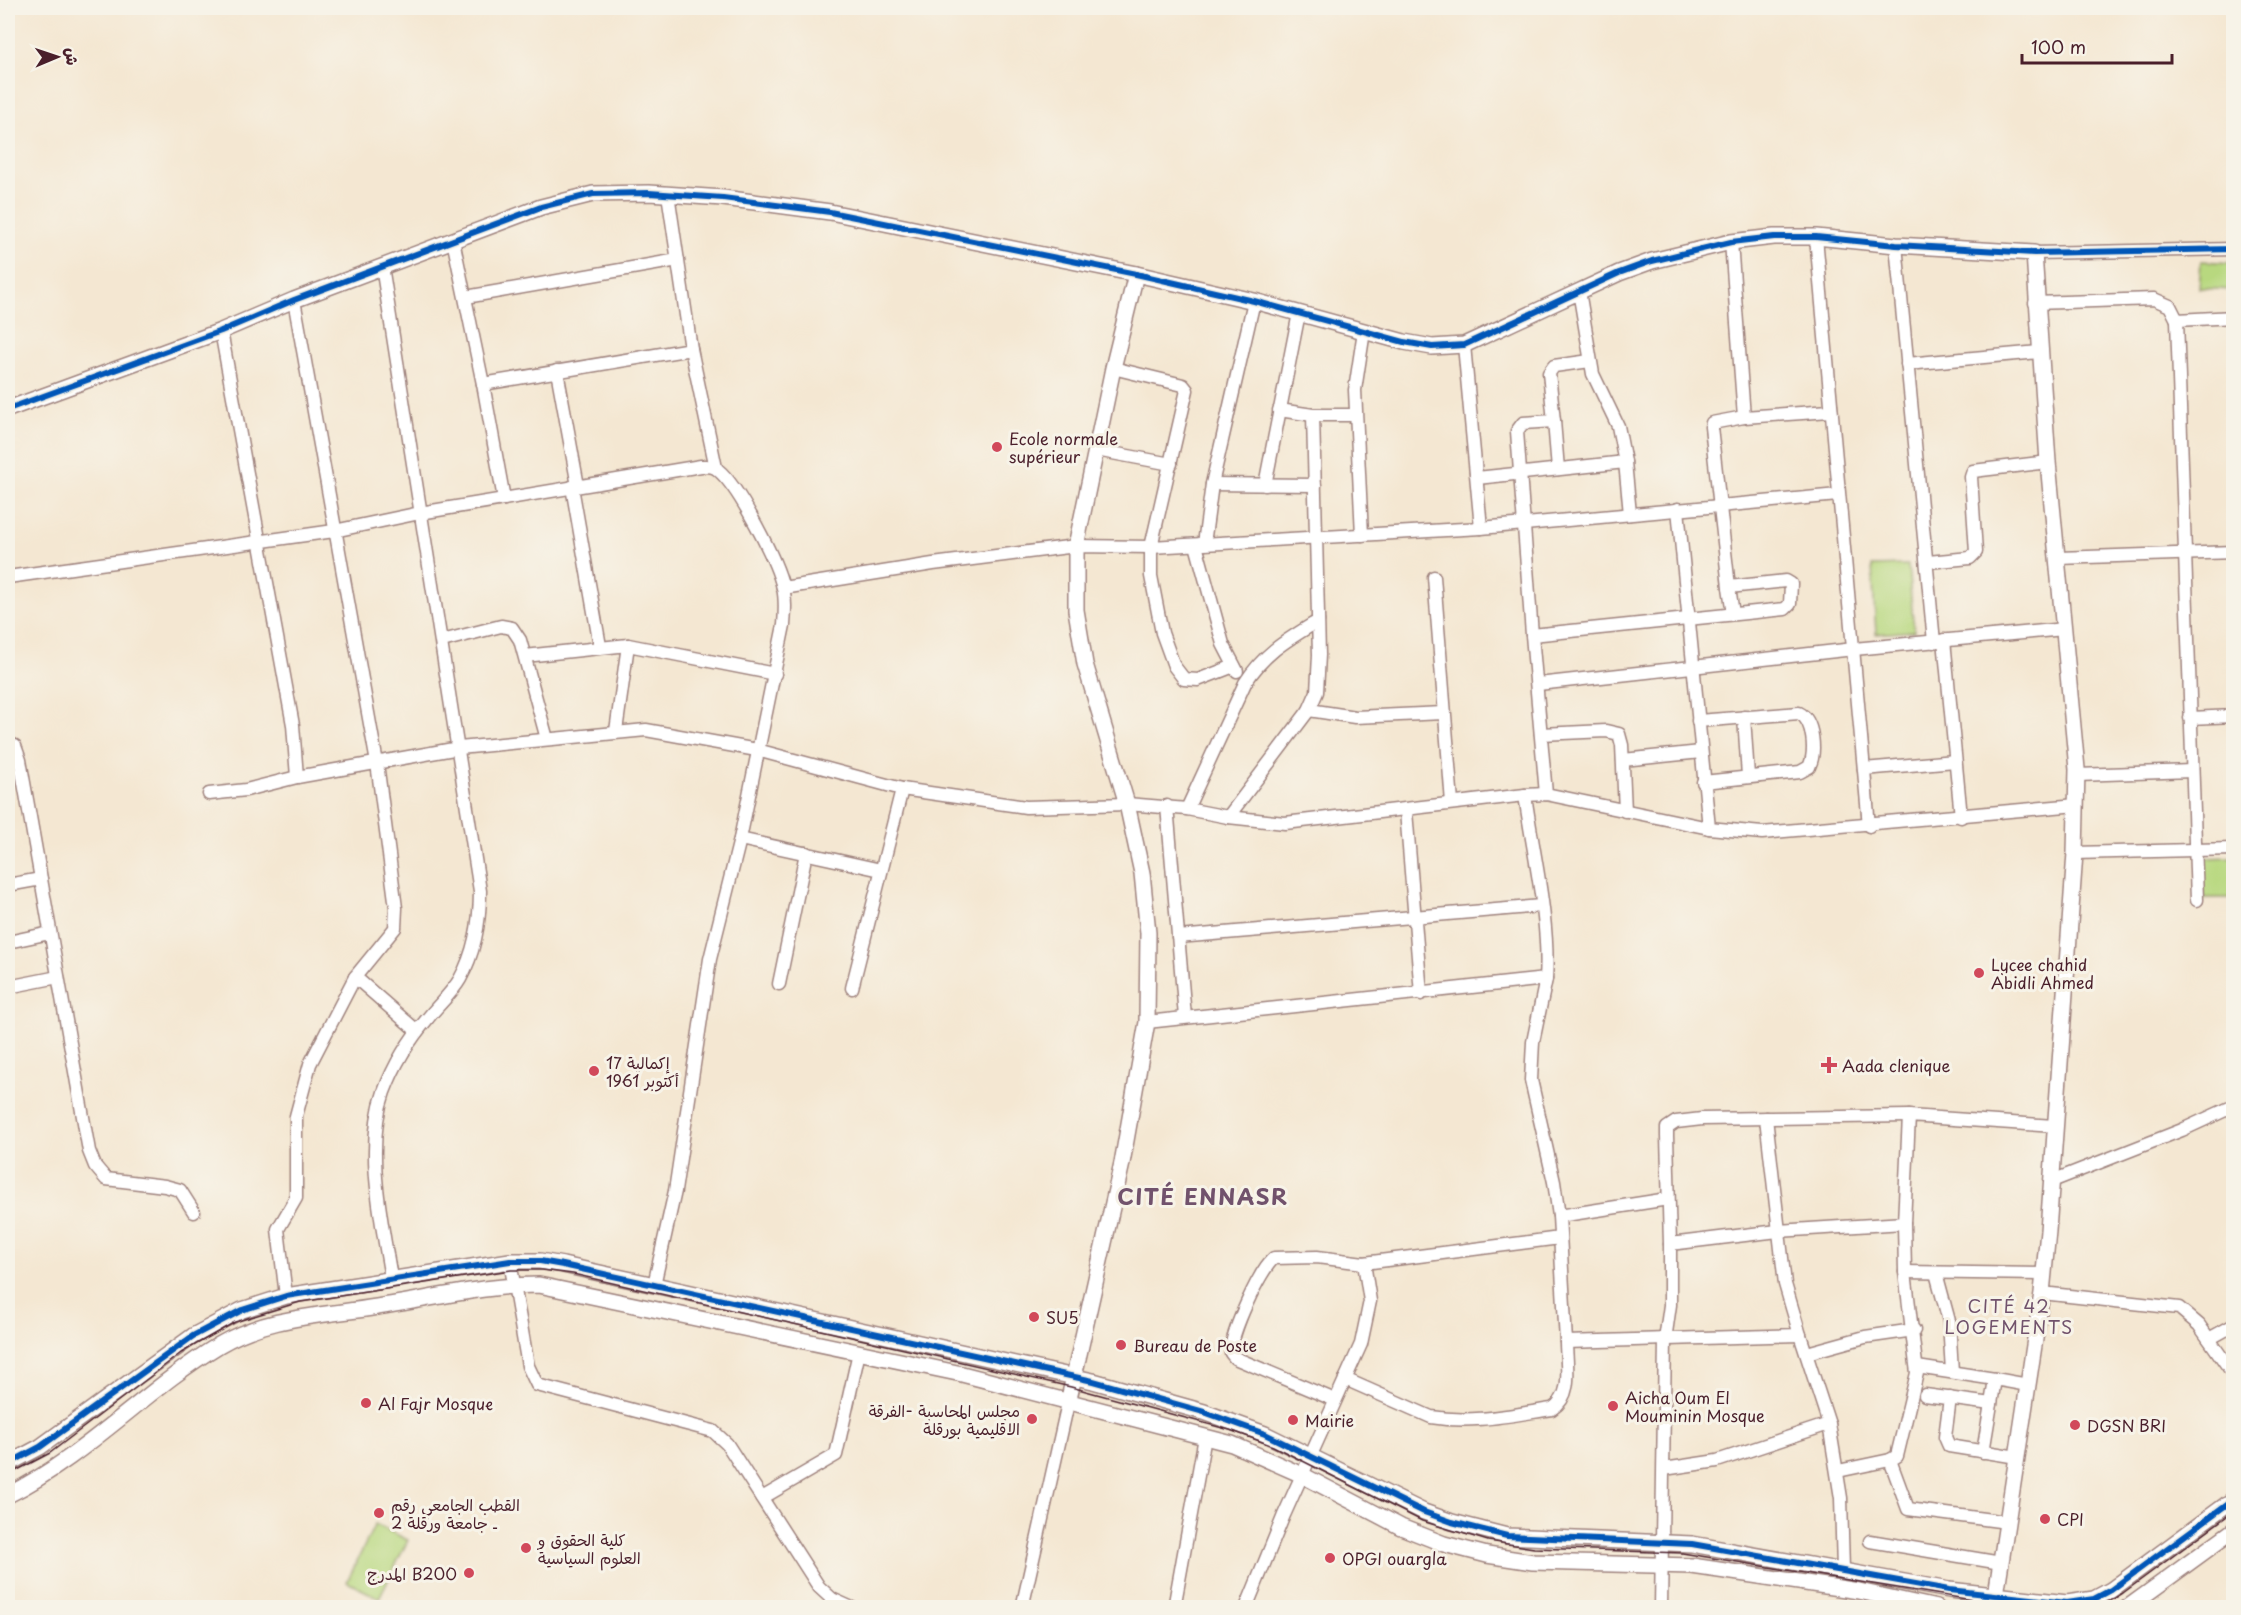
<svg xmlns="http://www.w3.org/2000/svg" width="2241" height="1615" font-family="'Playpen Sans','Playpen Sans Arabic',sans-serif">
<rect width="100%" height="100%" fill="#f7f3e8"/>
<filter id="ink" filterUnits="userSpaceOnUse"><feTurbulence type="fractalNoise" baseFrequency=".0167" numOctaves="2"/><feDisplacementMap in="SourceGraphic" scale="12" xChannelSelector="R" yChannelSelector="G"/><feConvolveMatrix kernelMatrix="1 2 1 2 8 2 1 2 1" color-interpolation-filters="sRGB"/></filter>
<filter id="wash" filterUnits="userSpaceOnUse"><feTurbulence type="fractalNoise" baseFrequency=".008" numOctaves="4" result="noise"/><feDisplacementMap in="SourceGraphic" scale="24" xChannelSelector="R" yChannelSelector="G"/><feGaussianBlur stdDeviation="1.35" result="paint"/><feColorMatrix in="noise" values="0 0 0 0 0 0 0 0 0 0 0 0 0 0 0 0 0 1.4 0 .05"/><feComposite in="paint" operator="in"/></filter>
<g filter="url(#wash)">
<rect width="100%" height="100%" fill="#f4e7d2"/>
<g fill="#b8d87f" stroke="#817c55" stroke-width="1.5">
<path d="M2201,261L2233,263V290L2199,288Z"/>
<path d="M1908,565L1914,631L1876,634L1872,566Z"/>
<path d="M2233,857V898H2203L2202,858Z"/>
<path d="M375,1524L408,1540L379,1598L347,1582Z"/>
</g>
</g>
<g filter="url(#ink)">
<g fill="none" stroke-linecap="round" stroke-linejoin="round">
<g stroke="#9f837e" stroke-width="15">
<g id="minor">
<path d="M668,194L691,349L716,468"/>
<path d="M1816,237L1869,826"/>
<path d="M453,240L483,384"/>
<path d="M1731,242L1744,417"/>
<path d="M1896,245L1934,642"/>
<path d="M2034,253L2234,249"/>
<path d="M382,266L480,891C480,920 475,952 460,979C452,993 438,1005 428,1018C409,1040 394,1065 384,1092C364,1148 382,1222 391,1278"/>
<path d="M1579,291L1593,374L1618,426L1625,462"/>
<path d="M466,297L678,260"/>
<path d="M294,300L377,763L396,908L395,928L355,977L417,1031"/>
<path d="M2035,303L2154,299L2170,306L2177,320L2234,317"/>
<path d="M2177,320L2197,900"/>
<path d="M221,331L293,725L297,777"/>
<path d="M1464,345L1481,528"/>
<path d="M1907,364L2039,352"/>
<path d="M1113,368L1183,385L1187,390L1151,547V576L1162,633L1174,666L1184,679L1198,680L1234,666"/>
<path d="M557,371L578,486"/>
<path d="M1279,410L1313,415H1355"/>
<path d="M1554,421L1558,469"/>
<path d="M1096,450L1171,464"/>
<path d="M1477,478L1625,462L1630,514"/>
<path d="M1212,484L1315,485"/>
<path d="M1265,485L1299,313"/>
<path d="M572,487L600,646"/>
<path d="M504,499L483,384L691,349"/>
<path d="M1678,509L1709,828"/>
<path d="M1362,535L1355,390L1364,331"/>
<path d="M1204,544L1212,484L1254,301"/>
<path d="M1196,545L1223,644L1237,671"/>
<path d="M2058,558L2234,552"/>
<path d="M1928,562L1970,558L1976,552L1971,477L1973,471L2048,462"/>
<path d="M8,577L334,531L420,513L701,466C707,466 713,465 718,470C739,487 777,561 783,588C786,600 785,612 784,625L740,839L710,959L675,1191L654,1285"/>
<path d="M1434,577L1452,803"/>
<path d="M1729,587L1711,427L1712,423L1744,417L1830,411"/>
<path d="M783,588L933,564L1076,546L1151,547L1481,528L1838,495"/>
<path d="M1532,635L1517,431L1523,423L1554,421L1549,373L1554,366L1590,361"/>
<path d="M1944,640L1961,817"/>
<path d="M442,641L501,626L512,628L520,640L547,739"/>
<path d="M525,656L628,645"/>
<path d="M1538,684L1854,649L2064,629"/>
<path d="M1309,710L1355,717L1444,713"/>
<path d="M1744,717L1748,776"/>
<path d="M2190,718L2234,716"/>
<path d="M1698,721L1799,713C1814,720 1816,753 1809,767L1800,772L1703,782"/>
<path d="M616,731L628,645L775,674"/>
<path d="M1541,734L1606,731L1619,734L1622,745L1625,811"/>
<path d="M8,743L15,746L20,760L89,1151L95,1166L106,1179L165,1186L180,1190L194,1212"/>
<path d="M1623,760L1701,752"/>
<path d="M1864,769L1955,761"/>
<path d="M2077,775L2192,771"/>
<path d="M209,794L246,790L297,777L459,748L646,730L757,750L902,789L1026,807L1127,804L1187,809L1228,817L1285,823L1525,795C1533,853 1550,921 1546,979L1147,1022"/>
<path d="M1546,794L1532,635L1785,609L1790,604L1791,584L1786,581L1729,587L1733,614"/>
<path d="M1525,795L1546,794L1709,828L1762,833L2077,805"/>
<path d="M1167,806L1185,1017"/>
<path d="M1187,809L1245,683C1265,652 1287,640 1318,621"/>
<path d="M1406,811L1421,994"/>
<path d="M1228,817L1309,710L1317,692L1319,655L1313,415"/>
<path d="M740,839L881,870"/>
<path d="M2075,853L2234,849"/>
<path d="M8,885L41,879"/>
<path d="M1178,937L1541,906"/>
<path d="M8,942L50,933"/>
<path d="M1546,979L1533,1042L1531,1080L1554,1182L1559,1216"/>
<path d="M779,984L806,853"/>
<path d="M8,987L58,977"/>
<path d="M852,988L902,789"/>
<path d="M2052,1181L2182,1130L2234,1106"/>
<path d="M1668,1199L1559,1216L1566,1342L1800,1335L1785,1284L1766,1118"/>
<path d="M1670,1244L1667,1136V1128L1676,1122L1702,1119L1909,1116"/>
<path d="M510,1261L528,1366L537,1385L713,1431L727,1444L819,1587L832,1599L852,1608"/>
<path d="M1905,1272L2044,1274"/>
<path d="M1936,1273L1949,1321L1952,1372"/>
<path d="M2042,1293L2179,1308L2199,1325L2234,1375"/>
<path d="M286,1296L278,1229L296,1198V1116L310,1064L355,977"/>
<path d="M2209,1339L2234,1325"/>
<path d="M1807,1353L1865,1337L1914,1330"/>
<path d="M1917,1367L1995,1379"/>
<path d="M1345,1379L1431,1417C1472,1424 1511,1415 1552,1409C1574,1395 1566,1365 1566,1342"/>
<path d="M1925,1395L1991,1404L1995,1379L2028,1385"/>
<path d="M1950,1398L1945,1437L1949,1446L2017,1457"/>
<path d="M1335,1400L1235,1358L1231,1353C1230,1335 1260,1269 1274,1258L1317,1257L1364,1263L1560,1238"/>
<path d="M1829,1424L1841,1498L1843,1570"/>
<path d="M1983,1452L1991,1404"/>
<path d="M1890,1460L1908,1509L2007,1522"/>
<path d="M1664,1469L1717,1461L1829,1424L1800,1335"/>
<path d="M1838,1471L1890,1460L1897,1456L1917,1373L1905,1272L1904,1223"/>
<path d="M762,1498L836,1455L859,1352"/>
<path d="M1870,1541L2001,1563"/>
<path d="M1022,1608L1068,1403"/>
<path d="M1174,1608L1205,1437"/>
<path d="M1246,1608L1284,1515L1361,1344L1370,1301L1364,1263"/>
<path d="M1661,1608L1665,1340L1670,1305V1244L1778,1231L1904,1223L1909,1116L2054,1126"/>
</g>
</g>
<g stroke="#9f837e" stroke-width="18">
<g id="tertiary">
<path d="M8,409L221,331L294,300L541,207L593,194L649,193L723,198L830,212L1136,274L1254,301L1404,342L1432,347L1464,345L1619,273L1652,261L1731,242L1774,237H1816L1896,245L2034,253L2048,462L2077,769L2075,853L2048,1231L2042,1293L1994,1608"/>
<path d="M1068,1403L1122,1163L1147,1022L1148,933L1142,873L1127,804L1085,664L1076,610V546L1113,368L1136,274"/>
<path d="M8,1464L40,1447L193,1336L242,1310L286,1296L510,1261H540L563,1265L1093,1381L1204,1412L1265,1434L1424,1512L1452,1522L1507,1536L1692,1544L1949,1590L2067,1603L2094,1599L2111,1590L2234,1499"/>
<path d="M8,1495C86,1456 145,1390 219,1345C267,1316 323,1316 377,1307C431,1299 485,1285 539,1285L962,1374L1232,1444L1302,1475L1401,1527L1444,1544L1487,1555L1533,1562L1692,1566L1859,1591L1937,1608"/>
<path d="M2127,1608L2234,1530"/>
</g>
</g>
<use href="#minor" stroke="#fff" stroke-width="12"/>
<use href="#tertiary" stroke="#fff" stroke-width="15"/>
<g stroke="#4a1f2b" stroke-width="1.5">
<path d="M8,1475L50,1453L181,1353L235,1322L300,1302L511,1270H542L573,1274L1071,1387L1230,1430L1273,1446L1422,1521L1488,1541L1534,1548L1682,1553L2022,1608"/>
<path d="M2099,1608L2123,1593L2234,1511"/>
</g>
<g stroke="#f7f3e8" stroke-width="10">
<g id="cycleway">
<path d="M8,409L221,331L294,300L541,207L593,194L649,193L723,198L830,212L1136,274L1254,301L1404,342L1432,347L1464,345L1619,273L1652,261L1731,242L1774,237H1816L1896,245L2034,253L2234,249"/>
<path d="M8,1464L40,1447L193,1336L242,1310L286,1296L510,1261H540L563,1265L1093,1381L1204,1412L1265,1434L1424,1512L1452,1522L1507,1536L1692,1544L1949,1590L2067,1603L2094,1599L2111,1590L2234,1499"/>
</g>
</g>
<use href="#cycleway" stroke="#0057b8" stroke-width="6"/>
</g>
</g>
<g fill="#d1495b" stroke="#f7f3e8" stroke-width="2">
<circle cx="997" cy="447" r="6"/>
<circle cx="1979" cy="973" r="6"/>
<path d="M1826 1056h6v6h6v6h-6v6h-6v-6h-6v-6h6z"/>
<circle cx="594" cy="1071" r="6"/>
<circle cx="1034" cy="1317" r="6"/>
<circle cx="1121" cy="1345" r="6"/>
<circle cx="366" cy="1403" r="6"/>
<circle cx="1613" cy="1406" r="6"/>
<circle cx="1032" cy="1419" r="6"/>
<circle cx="1293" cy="1420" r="6"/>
<circle cx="2075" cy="1425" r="6"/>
<circle cx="379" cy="1513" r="6"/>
<circle cx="2045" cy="1519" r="6"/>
<circle cx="526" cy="1548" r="6"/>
<circle cx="1330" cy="1558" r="6"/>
<circle cx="469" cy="1573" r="6"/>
</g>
<g text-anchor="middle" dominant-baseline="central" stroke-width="6" stroke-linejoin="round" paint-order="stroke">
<g font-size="16" fill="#4a1f2b" stroke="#f7f3e8" text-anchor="start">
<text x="1009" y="438">Ecole normale<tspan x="1009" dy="18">supérieur</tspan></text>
<text x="1991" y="964">Lycee chahid<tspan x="1991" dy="18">Abidli Ahmed</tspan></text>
<text x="606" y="1062">إكمالية 17<tspan x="606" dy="18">أكتوبر 1961</tspan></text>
<text x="1842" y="1065">Aada clenique</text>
<text x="1046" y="1317">SU5</text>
<text x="1133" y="1345">Bureau de Poste</text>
<text x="1625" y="1397">Aicha Oum El<tspan x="1625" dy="18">Mouminin Mosque</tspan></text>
<text x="378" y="1403">Al Fajr Mosque</text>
<text x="1020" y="1410" text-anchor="end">مجلس المحاسبة -الفرقة<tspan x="1020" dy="18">الاقليمية بورقلة</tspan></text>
<text x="1305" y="1420">Mairie</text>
<text x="2087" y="1425">DGSN BRI</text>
<text x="391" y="1504">القطب الجامعي رقم<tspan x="391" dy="18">2 ـ جامعة ورقلة</tspan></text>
<text x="2057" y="1519">CPI</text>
<text x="538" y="1539">كلية الحقوق و<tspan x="538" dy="18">العلوم السياسية</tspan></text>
<text x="1342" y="1558">OPGI ouargla</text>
<text x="457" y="1573" text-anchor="end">المدرج B200</text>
</g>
<g font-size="18" letter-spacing="1.5" fill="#71526c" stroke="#f7f3e8">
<text x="2009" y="1305">CITÉ 42<tspan x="2009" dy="21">LOGEMENTS</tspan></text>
</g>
<g font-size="22" font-weight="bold" letter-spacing="1.5" fill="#71526c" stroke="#f7f3e8">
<text x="1203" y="1195">CITÉ ENNASR</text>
</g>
</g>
<rect width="2241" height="1615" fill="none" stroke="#f7f3e8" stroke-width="30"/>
<g transform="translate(57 57) rotate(88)" stroke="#f7f3e8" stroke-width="4.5" paint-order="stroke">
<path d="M0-4.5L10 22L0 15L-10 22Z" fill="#4a1f2b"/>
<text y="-9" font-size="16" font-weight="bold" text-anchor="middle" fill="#4a1f2b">ش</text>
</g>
<path d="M2022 54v9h150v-9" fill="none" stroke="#4a1f2b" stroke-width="3"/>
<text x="2031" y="54" font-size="18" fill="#4a1f2b" stroke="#f7f3e8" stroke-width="4.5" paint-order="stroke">100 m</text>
</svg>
